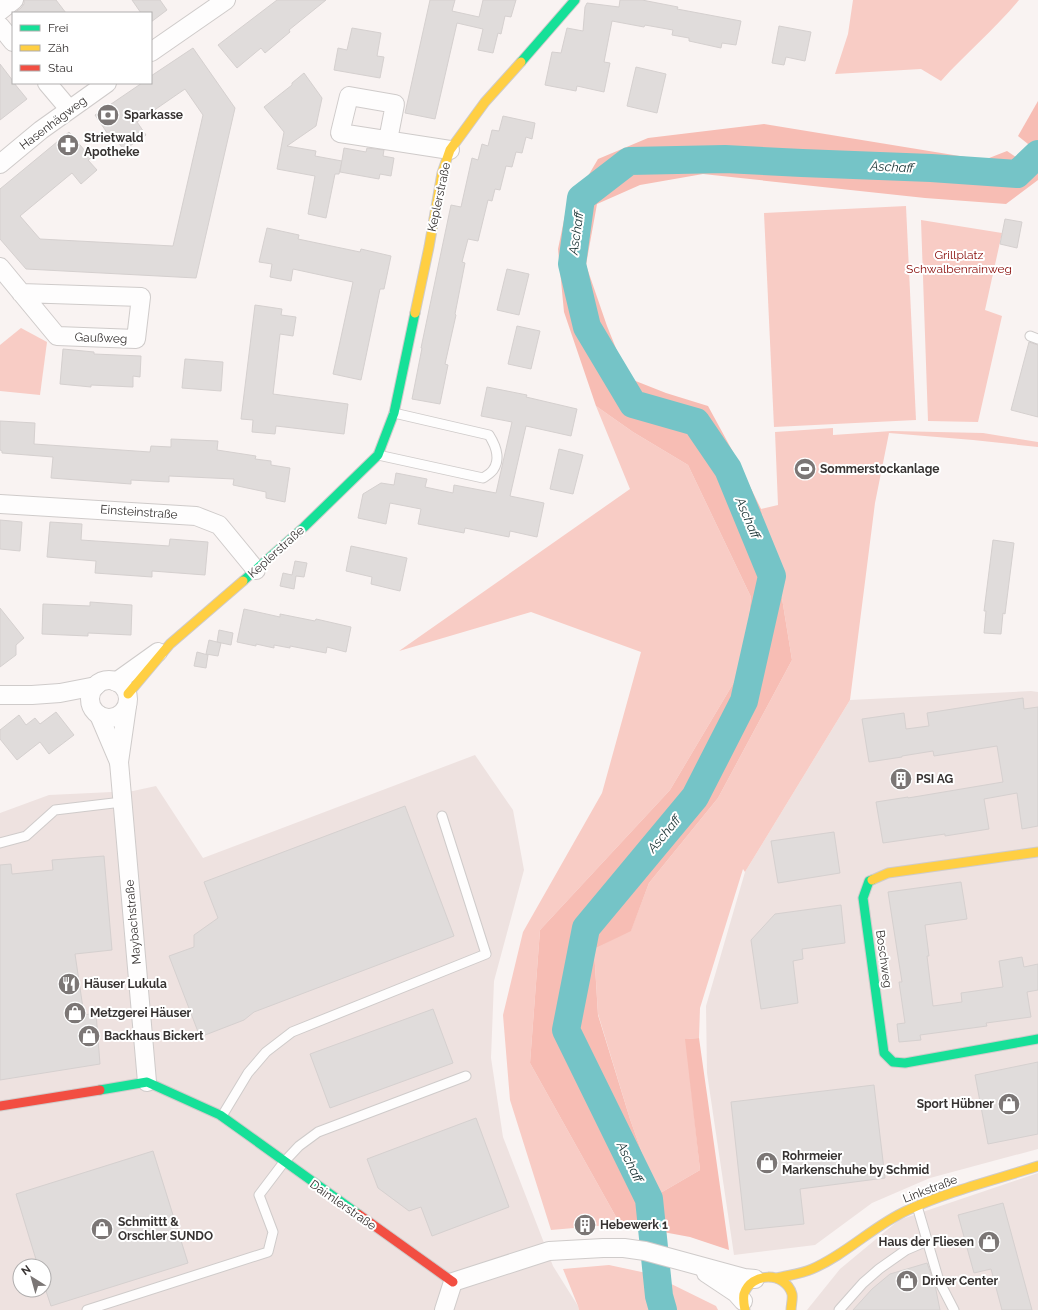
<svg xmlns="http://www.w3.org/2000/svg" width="1038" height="1310" font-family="Raleway,sans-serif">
<rect width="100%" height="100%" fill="#f9f3f2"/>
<g fill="#eee2e0" fill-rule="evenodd">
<path d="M1031,691L1038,692V1149L930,1178L872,1203L815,1245L734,1255L707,1073L706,1006L745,872L850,700Z"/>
<path d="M475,755L513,810L524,870L494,981L491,1058L503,1137L553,1266L578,1306L579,1310H0V813L49,795L133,791L156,786L203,858ZM20,1266H44V1290H20Z"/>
<path d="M1038,1173V1310H807L840,1269L899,1220Z"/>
</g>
<g fill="#f8ccc5">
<path d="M853,0H1019C995,29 966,53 941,81L921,69L835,74L848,34Z"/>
<path d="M906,206L916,420L774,427L764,213Z"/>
<path d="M921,220L1002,233L985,310L1002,316L978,422L928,421Z"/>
<path d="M21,328L47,342L40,395L0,391V345Z"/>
<path d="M596,406L633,432L688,465L751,597L743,667L670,790L540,930L530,1063L620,1224L551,1230L510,1100L503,1015L523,932L602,793L641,652L531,612L399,651L630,489Z"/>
<path d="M833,428V435L892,431L983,433L1038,442V447L973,440L889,433L875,503L850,700L745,872L743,869L700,1008L699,1038L686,1039L700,1170L657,1195L630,1119L598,1014L594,949L631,930L649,883L718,798L792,660L780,586L761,509L778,505L775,432Z"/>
<path d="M609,1265L651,1274L716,1306L718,1310H579L578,1306L563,1269Z"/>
</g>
<g fill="#f7bdb4">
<path d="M1038,101V152L1018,136Z"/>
<path d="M764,124L984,160L1007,151L1038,172V180L1006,204L925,198L703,174L640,185L597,204L586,265L607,326L628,378L666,393L708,406L732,450L761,509L780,586L792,660L718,798L649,883L631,931L594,949L598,1015L630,1119L657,1195L700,1170L685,1039L699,1038L729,1250L690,1237L620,1224L530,1063L540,930L670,790L743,667L751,597L688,465L633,432L596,406L564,312L558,249L565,215L598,159L648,138Z"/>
</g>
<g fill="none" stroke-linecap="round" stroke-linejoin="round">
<path stroke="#75c4c7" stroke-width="28" d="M663,1310L659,1296L649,1199L566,1030L586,928L695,797L744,701L772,576L728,469L696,422L633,404L587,327L572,264L581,198L629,161L725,159L802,163L931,168L1017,174L1038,154"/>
</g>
<g fill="#e0dcdb" stroke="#d5d0cf">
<path d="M24,0H56L66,13H14L21,8L24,4Z"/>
<path d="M132,0H160L167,10L151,22V13H141Z"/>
<path d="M277,0H326L289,30L290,32L265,53L261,48L237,68L218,45Z"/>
<path d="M430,0H455L452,11L479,17L483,0H516L511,17L505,16L501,34L498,33L493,53L478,50L483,29L457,23L435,119L405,113Z"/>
<path d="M620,0H642L678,7L677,9L741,21L736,45L722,43L721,48L689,41V38L672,35L673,30L645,25L644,27L612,21L604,62L610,63L604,92L577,86L576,91L545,85L552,52L561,53L567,28L583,31L585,7L587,3L619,7Z"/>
<path d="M779,26L811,32L805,61L786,57L784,65L772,63Z"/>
<path d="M352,28L381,33L377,56L384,57L380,78L334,70L338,48L347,50Z"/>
<path d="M193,48L235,108L196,278L26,269L0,239V189L69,132L91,158L88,160L97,170L81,184L72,173L20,216L40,239L173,246L203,115L185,89L137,122L146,135L124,150L115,138L112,140L95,115L142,83H151V76Z"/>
<path d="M0,64L13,81V83H14L27,99L0,120Z"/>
<path d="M636,67L666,74L657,113L627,106Z"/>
<path d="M304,73L322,98L316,126L287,146L316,151L315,156L342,161L339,174H335L326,218L308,214L315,176L277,169L284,132L264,107L292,85V83Z"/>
<path d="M503,116L535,123L532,139L526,137L522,153L516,152L512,167L506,166L500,190L495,189L492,201L488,200L478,241L468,239L462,262L465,263L455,314L456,315L445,364L448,365L440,404L412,399L422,348H421L451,205L461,207L472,158L478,160L482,144L488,146L492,130L499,131Z"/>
<path d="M344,148L366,152L367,148L384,150L383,156L394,158L391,176L380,174L379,179L340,172Z"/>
<path d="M1005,219L1022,222L1017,248L1000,244Z"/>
<path d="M267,228L299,235L298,239L360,252L361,249L391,256L384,289H380L361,380L333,374L353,282L293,269L291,281L270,277L272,264L259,262Z"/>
<path d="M507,269L529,274L519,315L497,310Z"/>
<path d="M255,305L282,309L281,315L296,317L293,336L280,334L273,394L348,404L344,434L276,426L275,434L252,432L253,420L241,419Z"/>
<path d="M517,326L540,331L531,369L508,364Z"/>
<path d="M1029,342L1038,345V417L1011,410Z"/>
<path d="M63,349L94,352V354L141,356L140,377L133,376V387L91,385V387L60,384Z"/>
<path d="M185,359L223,362L221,391L182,388Z"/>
<path d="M487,387L527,395L526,397L577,409L571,436L526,426L510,496L544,503L537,537L510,531L509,537L465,528L464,533L418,524L421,509L390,503L386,524L358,518L363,494L381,483L394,485L396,473L427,479L425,487L453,493L454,485L496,493L512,422L481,416Z"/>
<path d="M0,421L35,423L34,444L150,452L151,446L171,447V439L218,441L217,450L256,456L255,459L271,461V465L290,468L285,502L266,498V492L233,485L234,479L169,476V482L131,480V484L51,478L53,457L2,453V451L0,450Z"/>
<path d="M559,449L583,455L573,494L550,489Z"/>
<path d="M0,520L22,522L20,551L0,549Z"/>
<path d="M50,522L82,524L81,540L169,546L170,539L208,542L205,575L152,571V577L95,573L96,561L47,557Z"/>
<path d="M993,540L1014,543L1005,614L1003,613L1001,634L984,633L986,611H984Z"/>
<path d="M351,546L407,558L400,591L371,584L372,577L346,571Z"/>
<path d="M295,561L307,563L304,577L296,576L294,589L280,586L283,573L292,575Z"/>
<path d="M90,602L132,605L131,635L88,633V636L42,634L43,604L90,606Z"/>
<path d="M0,608L24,638L16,645V655L0,667Z"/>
<path d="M244,609L280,617V614L315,621L316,619L351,627L346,652L327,647L326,653L290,646V648L274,645V648L256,644V646L237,642Z"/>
<path d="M219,630L233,633L231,645L217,642Z"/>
<path d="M209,640L221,643L218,656L206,654Z"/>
<path d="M197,652L208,655L206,668L194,666Z"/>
<path d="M1023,698L1024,709L1038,707V826L1022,829L1017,793L984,799L989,829L945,836V834L883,843L876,802L908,797V798L1003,782L997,746L934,756L933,751L902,756V757L869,762L862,719L904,713L906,729L929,726L927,713Z"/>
<path d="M56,712L74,735L49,754L40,742L17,760L0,739V730L19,715L26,725L35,718L40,724Z"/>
<path d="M405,806L454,936L254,1012L244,1020L200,1037L169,956L194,947V935L218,918L204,882Z"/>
<path d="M834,832L840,873L778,883L771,841Z"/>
<path d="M104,856L112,950L75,954L84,1015L96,1013L100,1064L0,1080V865L11,864L12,874L53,870L52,860Z"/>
<path d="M961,882L967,919L925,925L929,956H927L933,1006L962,1002L961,993L1003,987L999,961L1022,957L1024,967L1038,964V990L1027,992L1031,1017L986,1023L987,1026L920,1035L921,1040L899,1042L897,1024L905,1023L899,982H902L888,892Z"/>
<path d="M841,905L845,943L802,949L803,959L793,961L798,1003L761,1009L751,940L775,914Z"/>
<path d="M433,1009L453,1063L330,1108L310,1054Z"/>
<path d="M1038,1062V1134L988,1144L975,1075Z"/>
<path d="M874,1085L885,1178L800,1189L804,1224L745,1230L731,1102Z"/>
<path d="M476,1118L509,1207L432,1236L421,1207L409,1211L378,1188L367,1159Z"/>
<path d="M153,1151L188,1263L51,1306L44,1285V1266H38L16,1194Z"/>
<path d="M1003,1203L1032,1310H1002L991,1269L974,1273L958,1215Z"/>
<path d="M927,1263L935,1285L940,1310H853L872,1289L890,1274Z"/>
</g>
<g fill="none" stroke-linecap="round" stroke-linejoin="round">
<g stroke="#cfcbca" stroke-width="11">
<g id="lane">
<path d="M1030,336L1038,339"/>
<path d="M378,455L483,478C486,476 491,473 493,470C501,459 496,446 489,435L394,413"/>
<path d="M0,843L26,836L55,810L122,802"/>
<path d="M222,1116L248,1073L266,1052L292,1032L486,954L442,816"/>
<path d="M917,1206L939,1281L954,1310"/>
<path d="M87,1310L268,1252L273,1232L259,1195L284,1162L299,1146L318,1132L466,1076"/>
<path d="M839,1310L863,1283L879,1269L906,1250L927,1241"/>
</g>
</g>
<g stroke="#cfcbca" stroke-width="20">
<g id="street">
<path d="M0,11L14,0"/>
<path d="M0,26L13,42"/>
<path d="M151,52L226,0"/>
<path d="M47,83L69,109"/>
<path d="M388,140L395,104L349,96L340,133L450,150"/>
<path d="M0,164L41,130L107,83"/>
<path d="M0,267L57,336L136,339L141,297L21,293"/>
<path d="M0,504L196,516L219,525L256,570"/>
<circle cx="109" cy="699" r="19"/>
<path d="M116,682L158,652"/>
<path d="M0,695H32L60,693L96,686"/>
<path d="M127,706L119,762L147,1082"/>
<path d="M99,715L119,762"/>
<path d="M706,1273L736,1293L743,1301"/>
<path d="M444,1310L453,1282L549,1251L603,1248H624L645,1251L744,1278L755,1279"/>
</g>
</g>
<g stroke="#cfcbca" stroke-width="11">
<g id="fast">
<path d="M521,62L575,0"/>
<path d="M243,581L304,527L378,455L394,413L415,313"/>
<path d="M872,880L869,881L863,898L884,1053L893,1062L905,1063L1038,1039"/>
<path d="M100,1090L147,1082L220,1115L358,1214"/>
</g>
</g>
<g stroke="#cfcbca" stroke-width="11">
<g id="slow">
<path d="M415,313L429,247L442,173L450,150L485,102L521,62"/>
<path d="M128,694L170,644L243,581"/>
<path d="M872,880L888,873L1038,852"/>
<path d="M777,1278C789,1275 801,1274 812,1269C847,1254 874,1225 908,1210C949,1191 995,1180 1038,1166"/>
<path d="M745,1310C744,1305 743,1299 744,1294C751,1272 785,1271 792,1294C793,1299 791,1305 791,1310"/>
</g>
</g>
<g stroke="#cfcbca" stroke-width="11">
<g id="jam">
<path d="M0,1106L100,1090"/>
<path d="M358,1214L453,1282"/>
</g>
</g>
<use href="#lane" stroke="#fefdfd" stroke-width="9"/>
<use href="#street" stroke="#fefdfd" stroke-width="18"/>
<use href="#fast" stroke="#16e098" stroke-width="9"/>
<use href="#slow" stroke="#ffcf43" stroke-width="9"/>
<use href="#jam" stroke="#f24e42" stroke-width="9"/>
</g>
<defs>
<g id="bank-disc" transform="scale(1.15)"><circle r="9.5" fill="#7b7675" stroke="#fff"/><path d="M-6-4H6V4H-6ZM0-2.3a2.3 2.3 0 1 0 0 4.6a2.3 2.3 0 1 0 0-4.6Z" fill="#fff"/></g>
<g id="pharmacy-disc" transform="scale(1.15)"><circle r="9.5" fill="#7b7675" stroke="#fff"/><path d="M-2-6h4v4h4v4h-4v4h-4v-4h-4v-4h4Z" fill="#fff"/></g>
<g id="stadium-disc" transform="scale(1.15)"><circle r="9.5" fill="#7b7675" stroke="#fff"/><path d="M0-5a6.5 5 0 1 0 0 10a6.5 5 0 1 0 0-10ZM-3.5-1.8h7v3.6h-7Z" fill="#fff"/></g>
<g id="building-disc" transform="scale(1.15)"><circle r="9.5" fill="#7b7675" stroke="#fff"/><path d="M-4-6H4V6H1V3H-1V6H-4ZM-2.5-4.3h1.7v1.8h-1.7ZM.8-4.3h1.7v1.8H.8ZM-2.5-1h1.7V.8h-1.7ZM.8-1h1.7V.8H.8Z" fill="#fff"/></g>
<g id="restaurant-disc" transform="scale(1.15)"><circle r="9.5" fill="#7b7675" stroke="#fff"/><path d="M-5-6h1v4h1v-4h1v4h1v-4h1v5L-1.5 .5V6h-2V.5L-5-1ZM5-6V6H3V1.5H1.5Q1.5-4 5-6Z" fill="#fff"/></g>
<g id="shop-disc" transform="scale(1.15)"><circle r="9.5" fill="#7b7675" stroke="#fff"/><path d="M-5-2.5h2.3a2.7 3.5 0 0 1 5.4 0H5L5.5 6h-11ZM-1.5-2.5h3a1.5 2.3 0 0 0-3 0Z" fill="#fff"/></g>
</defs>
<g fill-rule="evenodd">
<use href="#bank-disc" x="108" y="115"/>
<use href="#pharmacy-disc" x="68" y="145"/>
<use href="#stadium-disc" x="805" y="469"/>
<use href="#building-disc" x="901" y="779"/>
<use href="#restaurant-disc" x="69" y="984"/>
<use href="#shop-disc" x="75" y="1013"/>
<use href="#shop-disc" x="89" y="1036"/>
<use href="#shop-disc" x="1009" y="1104"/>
<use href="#shop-disc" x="767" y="1163"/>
<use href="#building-disc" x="585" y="1225"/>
<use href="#shop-disc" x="102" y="1229"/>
<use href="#shop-disc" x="989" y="1242"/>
<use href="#shop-disc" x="907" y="1281"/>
</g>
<g text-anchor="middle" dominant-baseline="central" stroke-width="4" stroke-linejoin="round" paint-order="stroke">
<g font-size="12" font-weight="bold" fill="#373332" stroke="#fff" text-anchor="start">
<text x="124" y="115">Sparkasse</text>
<text x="84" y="138">Strietwald<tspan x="84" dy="14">Apotheke</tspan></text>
<text x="820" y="469">Sommerstockanlage</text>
<text x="916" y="779">PSI AG</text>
<text x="84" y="984">Häuser Lukula</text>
<text x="90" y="1013">Metzgerei Häuser</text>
<text x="104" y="1036">Backhaus Bickert</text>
<text x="994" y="1104" text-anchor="end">Sport Hübner</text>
<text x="782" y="1156">Rohrmeier<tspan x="782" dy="14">Markenschuhe by Schmid</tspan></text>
<text x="118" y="1222">Schmittt &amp;<tspan x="118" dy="14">Orschler SUNDO</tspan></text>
<text x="600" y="1225">Hebewerk 1</text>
<text x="974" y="1242" text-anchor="end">Haus der Fliesen</text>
<text x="922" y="1281">Driver Center</text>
</g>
<g font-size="12" fill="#373332" stroke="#fff">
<text transform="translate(53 123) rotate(-37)">Hasenhägweg</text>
<text transform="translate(439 197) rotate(-78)">Keplerstraße</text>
<text transform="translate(101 338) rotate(2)">Gaußweg</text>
<text transform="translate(139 512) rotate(4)">Einsteinstraße</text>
<text transform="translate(276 552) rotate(-42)">Keplerstraße</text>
<text transform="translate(133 922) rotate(-95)">Maybachstraße</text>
<text transform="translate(884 959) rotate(82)">Boschweg</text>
<text transform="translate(930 1189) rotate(-21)">Linkstraße</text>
<text transform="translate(343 1205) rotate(35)">Daimlerstraße</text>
</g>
<g font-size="12" fill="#870906" stroke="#fff">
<text x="959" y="255">Grillplatz<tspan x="959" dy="14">Schwalbenrainweg</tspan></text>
</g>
<g font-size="13" font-style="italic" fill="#1c3536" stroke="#fff">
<text transform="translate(892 167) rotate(3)">Aschaff</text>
<text transform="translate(576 233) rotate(-82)">Aschaff</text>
<text transform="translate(748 518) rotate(67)">Aschaff</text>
<text transform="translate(664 834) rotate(-50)">Aschaff</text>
<text transform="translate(630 1162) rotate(64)">Aschaff</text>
</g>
</g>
<rect x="12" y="12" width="140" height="72" fill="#ffffff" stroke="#afadad"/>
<rect x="20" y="25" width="20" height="6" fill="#16e098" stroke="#afadad"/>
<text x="48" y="32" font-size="12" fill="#373332">Frei</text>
<rect x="20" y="45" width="20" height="6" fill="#ffcf43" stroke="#afadad"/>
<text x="48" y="52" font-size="12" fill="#373332">Zäh</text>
<rect x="20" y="65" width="20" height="6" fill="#f24e42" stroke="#afadad"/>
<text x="48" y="72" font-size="12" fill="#373332">Stau</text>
<g transform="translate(32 1278) rotate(323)"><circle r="19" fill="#ffffff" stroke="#afadad"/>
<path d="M0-3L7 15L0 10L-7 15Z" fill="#7b7675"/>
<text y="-6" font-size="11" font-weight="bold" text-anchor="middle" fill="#373332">N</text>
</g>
</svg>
